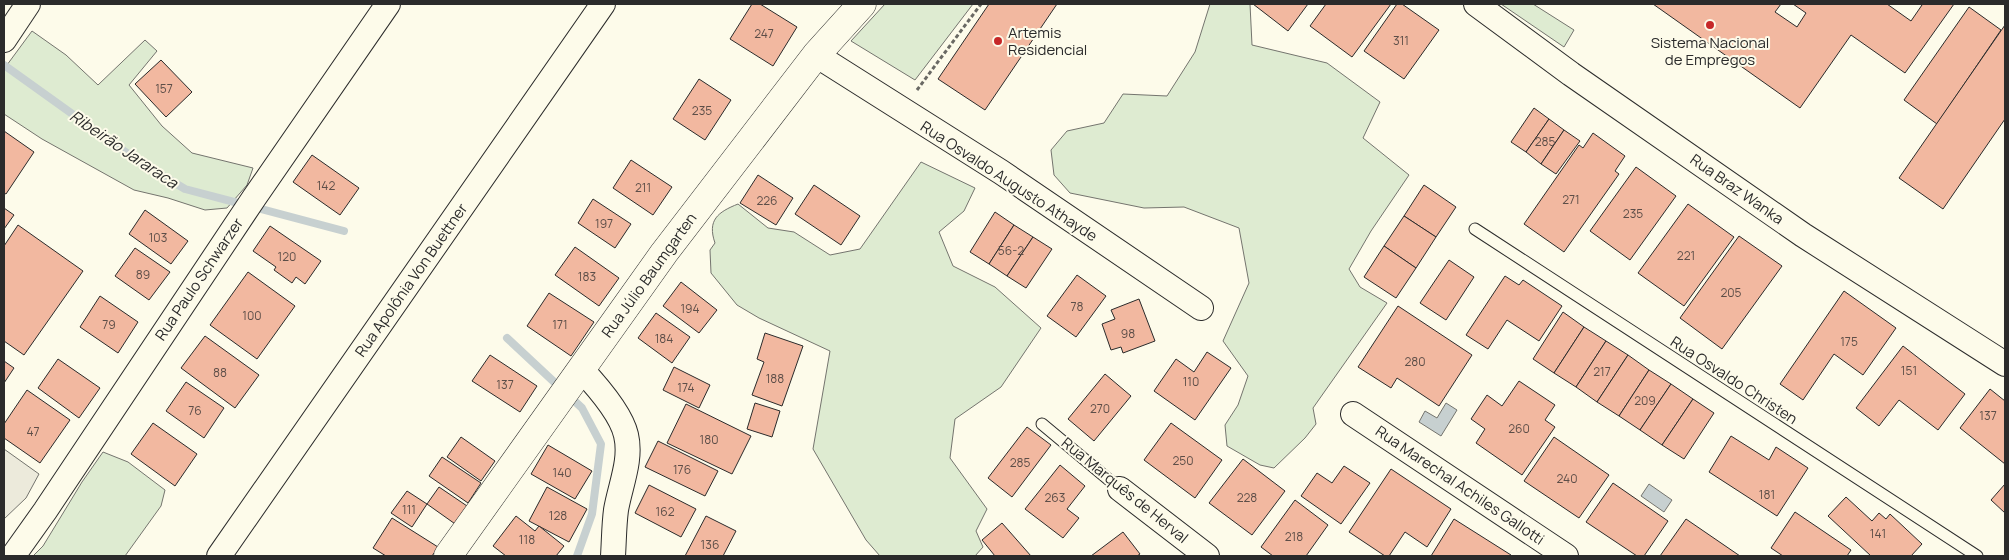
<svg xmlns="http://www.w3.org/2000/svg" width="2009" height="560" font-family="Manrope,sans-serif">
<rect width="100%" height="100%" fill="#fdfbea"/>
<g fill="#deebd1" stroke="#74746e">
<path d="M885,4H973L915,80L851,41Z"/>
<path d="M1210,4H1250L1252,45L1327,63L1380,102L1363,138L1409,175L1371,231L1349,269L1360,287L1387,303L1313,408L1316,424L1305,438L1274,468L1260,465L1227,446L1225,425L1238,405L1248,376L1223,341L1249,283L1239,228L1184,207L1144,208L1070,193L1054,175L1051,150L1067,131L1104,123L1123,94L1167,96L1195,52Z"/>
<path d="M1501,4H1533L1574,30L1564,47Z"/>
<path d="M32,31L66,55L98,85L145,40L157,51L129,85L162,126L192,153L253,168L247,185L227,208L205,210L168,198L134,190L42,139L4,114V69Z"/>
<path d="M921,162L975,188L964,211L939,232L953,266L995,287L1041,328L1001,387L955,419L950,458L987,509L976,531L983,547L975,556H880L866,540L813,449L830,351L759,318L737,305L711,273L710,250L715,243C707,220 718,212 738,204L768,228L794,232L830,255L860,249Z"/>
<path d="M103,452L128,462L165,490L161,506L125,556H33L43,546L82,482Z"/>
</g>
<path fill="#eceadb" stroke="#74746e" d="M4,449L39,474L26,498L4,519Z"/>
<g fill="#c7d0d0" stroke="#74746e">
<path d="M1446,403L1457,410L1441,436L1419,422L1425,411L1437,418Z"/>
<path d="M1649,484L1672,500L1664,512L1641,496Z"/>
</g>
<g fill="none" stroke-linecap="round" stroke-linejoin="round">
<g stroke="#c7d0d0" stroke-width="8">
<path d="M4,65L138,161L185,189L344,231"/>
<path d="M507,338L582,408L601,444L592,514L577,556"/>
</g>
</g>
<g fill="#f2b8a0" stroke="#2b2b2b">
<path d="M752,4H760L797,27L773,66L730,39Z"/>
<path d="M989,4H1057L985,110L938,79Z"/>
<path d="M1253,4H1308L1288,31Z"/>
<path d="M1326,4H1391L1352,57L1310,26Z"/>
<path d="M1397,4H1402L1439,30L1404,79L1364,51Z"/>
<path d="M1653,4H1781L1775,12L1797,27L1806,13L1793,4H1887L1911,21L1922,5L1920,4H1954L1905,73L1851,35L1800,108Z"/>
<path d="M1969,7L2001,30L1937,124L1904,100Z"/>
<path d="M2005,25V119L1943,209L1899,178Z"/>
<path d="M161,60L192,92L166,117L135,84Z"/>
<path d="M699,79L731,100L705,140L673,119Z"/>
<path d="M1534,108L1549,119L1526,152L1511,142Z"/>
<path d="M1549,119L1564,130L1541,164L1526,152Z"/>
<path d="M1564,130L1580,141L1556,174L1541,164Z"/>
<path d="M4,131L34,152L6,194L4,193Z"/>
<path d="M1593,133L1625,156L1615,171L1619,174L1564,252L1524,224L1579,145L1583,148Z"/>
<path d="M312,155L359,188L340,215L293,182Z"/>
<path d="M631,160L672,187L653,215L613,188Z"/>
<path d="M1636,167L1676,196L1630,260L1590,231Z"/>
<path d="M758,175L793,198L776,225L740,203Z"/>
<path d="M814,185L860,216L841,245L795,214Z"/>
<path d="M1424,185L1456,207L1436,237L1404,216Z"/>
<path d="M593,199L631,224L615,248L578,223Z"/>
<path d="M1688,204L1734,237L1684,306L1638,273Z"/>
<path d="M4,208L14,215L4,229Z"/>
<path d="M145,210L188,241L171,264L129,234Z"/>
<path d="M995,212L1014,225L989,264L970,252Z"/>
<path d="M1404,216L1436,237L1416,268L1384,246Z"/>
<path d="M18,225L83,271L24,355L4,341V246Z"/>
<path d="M1014,225L1033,237L1007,276L989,264Z"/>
<path d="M270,226L321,261L305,284L296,277L292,283L274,270L276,267L253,251Z"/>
<path d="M1739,236L1782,266L1722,349L1680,318Z"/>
<path d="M1033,237L1052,249L1026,288L1007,276Z"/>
<path d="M1384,246L1416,268L1396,298L1364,277Z"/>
<path d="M575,247L619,278L599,306L555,275Z"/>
<path d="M135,248L170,272L149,300L115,276Z"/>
<path d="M1449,260L1474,277L1446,320L1420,303Z"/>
<path d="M248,272L295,306L257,359L210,325Z"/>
<path d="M1077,275L1106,296L1076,337L1047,316Z"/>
<path d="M1505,276L1519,285L1523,280L1562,306L1539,341L1507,320L1488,349L1466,335Z"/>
<path d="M681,282L717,310L699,333L663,306Z"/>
<path d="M1844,291L1896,328L1863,375L1834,354L1803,400L1780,384Z"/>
<path d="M549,293L594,322L571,356L527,326Z"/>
<path d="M100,296L138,322L118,353L80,327Z"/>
<path d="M1139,299L1155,341L1123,353L1121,347L1111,350L1102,324L1115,319L1111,310Z"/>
<path d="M1398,306L1472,355L1439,406L1397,378L1391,388L1358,367Z"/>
<path d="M1563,312L1584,327L1554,373L1533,359Z"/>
<path d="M656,313L690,337L672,363L638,338Z"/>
<path d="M1584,327L1606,341L1576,387L1554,373Z"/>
<path d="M765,333L803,346L782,406L752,395L764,362L757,359Z"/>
<path d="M205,336L259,375L235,408L181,368Z"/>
<path d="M1606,341L1628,355L1597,402L1576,387Z"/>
<path d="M1903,346L1965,394L1938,430L1899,400L1879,426L1856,408Z"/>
<path d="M1207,352L1231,368L1195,420L1154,391L1176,359L1194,372Z"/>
<path d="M490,355L537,386L520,412L472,381Z"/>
<path d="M1628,355L1649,370L1619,416L1597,402Z"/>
<path d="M58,359L100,388L79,418L38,388Z"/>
<path d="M4,361L14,368L4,383Z"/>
<path d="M674,367L710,385L699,408L663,390Z"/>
<path d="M1649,370L1671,384L1640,430L1619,416Z"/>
<path d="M1105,374L1131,396L1094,441L1068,419Z"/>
<path d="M1519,381L1555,405L1545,420L1555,427L1522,475L1476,443L1485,429L1471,419L1487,395L1502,406Z"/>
<path d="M186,382L224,408L204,438L166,411Z"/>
<path d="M1671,384L1693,399L1662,445L1640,430Z"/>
<path d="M1990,389L2005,401V464L1960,428Z"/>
<path d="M27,390L70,420L40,463L4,438V424Z"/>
<path d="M1693,399L1714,413L1684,459L1662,445Z"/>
<path d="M755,403L780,411L772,437L747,429Z"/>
<path d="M686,404L751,436L732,474L667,443Z"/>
<path d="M153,423L197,454L175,486L131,454Z"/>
<path d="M1171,423L1222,460L1195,498L1144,460Z"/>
<path d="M1027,427L1051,445L1012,497L988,478Z"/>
<path d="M1731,436L1769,460L1776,447L1808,468L1777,516L1709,472Z"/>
<path d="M461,437L495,461L481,481L447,457Z"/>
<path d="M1554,437L1609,475L1579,518L1524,481Z"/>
<path d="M658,441L718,471L705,496L645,467Z"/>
<path d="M548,445L592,471L575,499L531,474Z"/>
<path d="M442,457L481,483L468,503L429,476Z"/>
<path d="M1243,459L1285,491L1252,535L1209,503Z"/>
<path d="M1060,465L1085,486L1067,509L1079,518L1063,538L1025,509Z"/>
<path d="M1344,466L1370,483L1341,524L1301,496L1317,473L1332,483Z"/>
<path d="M1391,469L1451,509L1427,547L1405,532L1389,556H1385L1349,532Z"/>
<path d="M1613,483L1668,521L1644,556H1637L1586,522Z"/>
<path d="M2005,484V513L1991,500Z"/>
<path d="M649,485L696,509L681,537L635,513Z"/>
<path d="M439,487L470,508L458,526L427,504Z"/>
<path d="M547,487L587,509L569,542L529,521Z"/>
<path d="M407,491L427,504L412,527L391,513Z"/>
<path d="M1846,497L1872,521L1879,513L1886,519L1890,514L1922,544L1911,556H1871L1828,516Z"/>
<path d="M1295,500L1328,525L1306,556H1273L1261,547Z"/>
<path d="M1795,512L1851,550L1847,556H1783L1771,548Z"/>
<path d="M516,516L535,531L539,526L564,546L556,556H506L493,546Z"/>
<path d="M706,516L736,531L723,556H685Z"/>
<path d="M392,518L438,547L432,556H386L373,548Z"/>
<path d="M1454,519L1511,555L1510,556H1431Z"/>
<path d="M1686,519L1740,556H1660Z"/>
<path d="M1002,523L1031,556H995L982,540Z"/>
<path d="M1123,532L1140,554L1137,556H1091Z"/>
</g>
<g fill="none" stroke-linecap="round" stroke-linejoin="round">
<g stroke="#2b2b2b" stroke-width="13">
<g id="service">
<path d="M1475,229L1977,556"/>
<path d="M1042,424L1120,489"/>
</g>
</g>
<g stroke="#2b2b2b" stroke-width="26">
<g id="minor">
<path d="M1476,4L1571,74L1803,235L2005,364"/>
<path d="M4,40L28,4"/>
<path d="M816,55L1001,172L1201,308"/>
<path d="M581,369C596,385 621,413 626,435C632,460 620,486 616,510C614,525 614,541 613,556"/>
<path d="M1353,414L1566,556"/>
<path d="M1120,489L1207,556"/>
<path d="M13,556L45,511L254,198L388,4"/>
<path d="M219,556L603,4"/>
</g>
</g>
<g stroke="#2b2b2b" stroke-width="29">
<path id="tertiary" d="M448,556L664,253L816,55L862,4"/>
</g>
<path stroke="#6a6964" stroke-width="3" stroke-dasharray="4 2.5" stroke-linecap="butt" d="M917,90L981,4"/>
<use href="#service" stroke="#fdfbea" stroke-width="11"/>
<use href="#minor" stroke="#fdfbea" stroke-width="24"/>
<use href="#tertiary" stroke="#fdfbea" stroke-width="28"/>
</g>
<g fill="#c62828" stroke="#fdfbea" stroke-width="2">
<circle cx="1710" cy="25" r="5"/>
<circle cx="998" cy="41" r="5"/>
</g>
<g text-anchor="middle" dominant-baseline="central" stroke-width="4" stroke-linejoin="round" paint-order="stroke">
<g font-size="12" fill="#5d4e48">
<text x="764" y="33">247</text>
<text x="1401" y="40">311</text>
<text x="164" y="88">157</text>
<text x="702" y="110">235</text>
<text x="1545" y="141">285</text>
<text x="326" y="185">142</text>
<text x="643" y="187">211</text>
<text x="1571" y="199">271</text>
<text x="767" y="200">226</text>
<text x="1633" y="213">235</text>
<text x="604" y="223">197</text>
<text x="158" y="237">103</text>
<text x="1011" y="250">56-2</text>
<text x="1686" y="255">221</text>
<text x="287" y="256">120</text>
<text x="143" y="274">89</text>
<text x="587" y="276">183</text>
<text x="1731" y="292">205</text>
<text x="1077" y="306">78</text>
<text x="690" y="308">194</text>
<text x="252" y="315">100</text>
<text x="109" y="324">79</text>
<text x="560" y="324">171</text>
<text x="1128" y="333">98</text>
<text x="664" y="338">184</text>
<text x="1849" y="341">175</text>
<text x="1415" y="361">280</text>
<text x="1909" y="370">151</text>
<text x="1602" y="371">217</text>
<text x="220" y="372">88</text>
<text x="775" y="378">188</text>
<text x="1191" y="381">110</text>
<text x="505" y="384">137</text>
<text x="686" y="387">174</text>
<text x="1645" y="400">209</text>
<text x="1100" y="408">270</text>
<text x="195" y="410">76</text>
<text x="1988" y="415">137</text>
<text x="1519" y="428">260</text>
<text x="33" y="431">47</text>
<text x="709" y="439">180</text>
<text x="1183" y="460">250</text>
<text x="1020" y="462">285</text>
<text x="682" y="469">176</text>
<text x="562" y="472">140</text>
<text x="1567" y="478">240</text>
<text x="1767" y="494">181</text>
<text x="1055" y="497">263</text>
<text x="1247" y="497">228</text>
<text x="409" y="509">111</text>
<text x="665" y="511">162</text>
<text x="558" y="515">128</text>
<text x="1878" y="533">141</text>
<text x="1294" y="536">218</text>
<text x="527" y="539">118</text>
<text x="710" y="544">136</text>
</g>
<g font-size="15" fill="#2b2b2b" stroke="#fdfbea" text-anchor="start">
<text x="1008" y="32">Artemis<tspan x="1008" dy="17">Residencial</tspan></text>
<text x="1710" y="42" text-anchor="middle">Sistema Nacional<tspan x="1710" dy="17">de Empregos</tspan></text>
</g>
<g font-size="15" fill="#2b2b2b" stroke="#fdfbea">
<text transform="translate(1009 181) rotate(33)">Rua Osvaldo Augusto Athayde</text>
<text transform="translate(1737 189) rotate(35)">Rua Braz Wanka</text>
<text transform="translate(649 275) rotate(-54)">Rua Júlio Baumgarten</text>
<text transform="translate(199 279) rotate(-56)">Rua Paulo Schwarzer</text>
<text transform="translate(411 280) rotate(-55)">Rua Apolônia Von Buettner</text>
<text transform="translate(1734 380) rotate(33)">Rua Osvaldo Christen</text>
<text transform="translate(1460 485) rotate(34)">Rua Marechal Achiles Gallotti</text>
<text transform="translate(1125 490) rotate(39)">Rua Marquês de Herval</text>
</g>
<g font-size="16" font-style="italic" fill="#2b2b2b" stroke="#fdfbea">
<text transform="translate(124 149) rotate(34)">Ribeirão Jararaca</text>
</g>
</g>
<rect width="2009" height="560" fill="none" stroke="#2b2b2b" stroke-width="10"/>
</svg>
